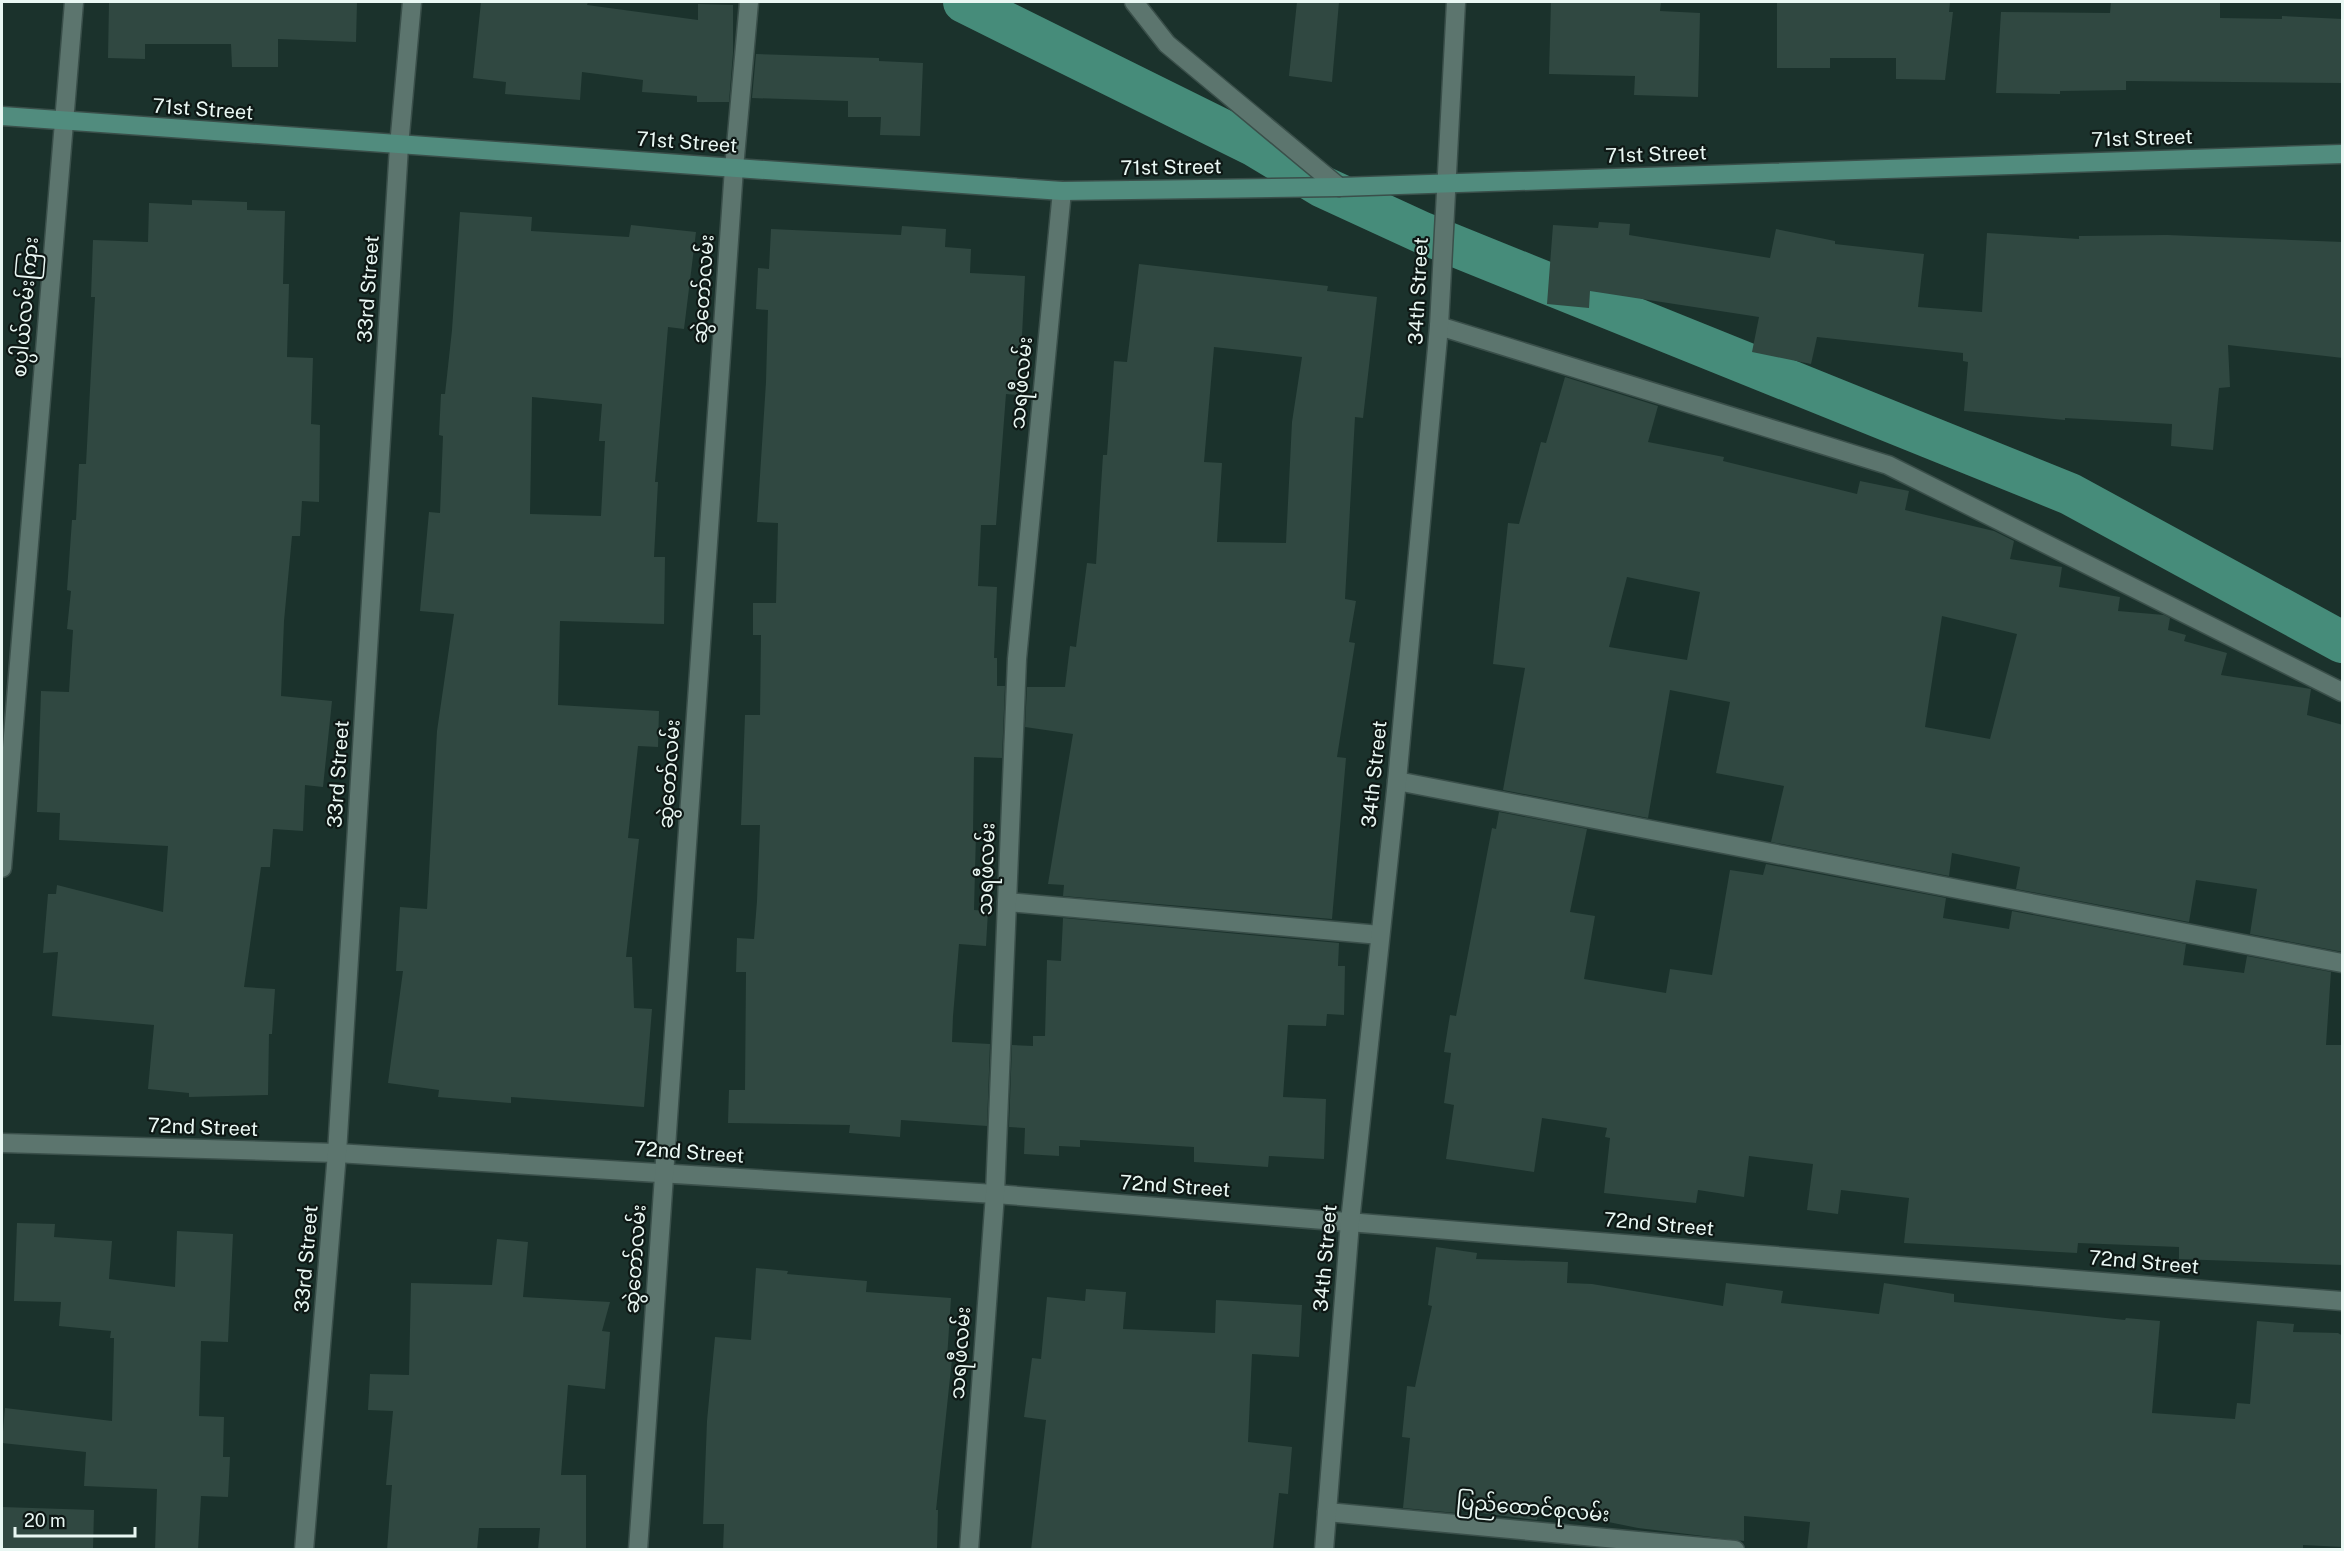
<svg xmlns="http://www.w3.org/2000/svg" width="2344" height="1551" font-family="'Public Sans','Noto Sans Myanmar',sans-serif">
<rect width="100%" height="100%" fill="#1b322c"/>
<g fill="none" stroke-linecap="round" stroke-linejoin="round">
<path stroke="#468c7a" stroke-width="42" d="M964,2L1255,146L1323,187L1423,233L2070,494L2342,642"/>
</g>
<g fill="#304841" fill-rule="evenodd">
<path d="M109,2H357L356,42L278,39V67H232L231,44H145V59L108,58Z"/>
<path d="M481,2H588L587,5L698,20V4L733,5V53L729,102H697V96L642,92L643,80L582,72L580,100L505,94L506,82L473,78Z"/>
<path d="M1297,2H1339L1332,82L1289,76Z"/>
<path d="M1551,2H1661L1660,11L1700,13L1698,97L1634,95L1635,76L1549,74Z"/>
<path d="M1777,2H1950L1949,12H1953L1945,80L1896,79V58H1830V68H1777Z"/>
<path d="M2111,2H2220V18L2282,19V16L2343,19V83L2126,81V90L2060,91V94L1996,93L2001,12L2110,13Z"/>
<path d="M756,54L879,58V61L923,63L920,136L880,135L881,117H848V101L752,98Z"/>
<path d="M192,200L247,202V210L285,211L283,284H289L287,357L313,358L311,424L320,425L319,502L302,501L300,536H292L284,621L281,696L332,701L323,787L305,785L303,831L273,829L270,867H261L244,987L275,989L272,1034H269L268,1095L189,1097V1093L148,1089L154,1025L52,1016L58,952L43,953L48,894H56L57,885L163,912L168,846L59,840L60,813L37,812L41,691L69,692L73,630L67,629L71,591L67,590L72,520H76L79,464H86L95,297H91L93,240L148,242L149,203L192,205Z"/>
<path d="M460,212L532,217L531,231L629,237L631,225L696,232L684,329L668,327L655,482H658L654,557H665L664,624L560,621L558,705L659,711L658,747L638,746L628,838L639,839L626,957H632L634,1008L652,1009L644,1107L511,1097V1103L438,1097L439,1090L388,1083L403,971H396L400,907L427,909L437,731L454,614L420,611L429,512L440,513L443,436L439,435L441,394H445L452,330ZM532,397L602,404L599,441H605L601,516L530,514Z"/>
<path d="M1599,222L1630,224L1629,235L1770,258L1776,229L1835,241V244L1924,254L1918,307L1982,312L1987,233L2079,239V236L2167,235L2343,242V358L2228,345L2230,387L2219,388L2213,450L2171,446L2172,424L2065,418V420L1964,411L1968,362L1963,361V353L1817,337L1811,364L1752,352L1759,317L1590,291L1589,308L1547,304L1553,225L1598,228Z"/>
<path d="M902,226L946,229L945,247L971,249L970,273L1025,276L1019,395L1006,394L996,525H981L978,586L997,587L994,658H997V686H1005L1002,758L974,757L973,833H976L974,910L988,911L986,946L959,944L953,1016L952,1042L990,1044L987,1126L901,1120L900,1137L849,1133L850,1125L728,1123L729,1090H745L746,972H736L737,938L754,939L757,901L760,825H741L745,715H760L761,635H753V603H776L778,523L757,522L766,382L768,310L756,309L758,268L769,269L771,229L901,235Z"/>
<path d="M1139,264L1328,286L1327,291L1377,297L1363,418L1355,417L1345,599L1356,601L1349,642L1355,643L1337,757L1346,758L1332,919L1063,896L1064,885L1048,884L1073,734L1025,727L1027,687H1065L1070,646L1076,647L1087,563L1096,564L1103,455H1107L1114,361L1127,362ZM1214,347L1302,357L1292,422L1286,543L1217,542L1222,463L1204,462Z"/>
<path d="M1565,377L1658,406L1648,442L1724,457L1723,461L1857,494L1860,481L1909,491L1905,510L1994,531L2014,541L2010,559L2062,567L2059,587L2120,597L2118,611L2164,615L2170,618L2168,630L2186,635L2184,641L2227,653L2221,675L2311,689L2307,715L2343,725V952L2250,934L2257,889L2196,880L2189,922L2016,889L2020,867L1952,853L1949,876L1771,842L1784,786L1716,773L1730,702L1670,690L1648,818L1503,790L1525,668L1493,664L1508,523L1519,524L1541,442L1546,443ZM1627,577L1700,592L1687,660L1609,647ZM1942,616L2017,634L1990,739L1925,727Z"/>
<path d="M1499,812L1587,829L1570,912L1595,916L1584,979L1666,993L1670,969L1712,975L1730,870L1763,875L1766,864L1946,898L1943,918L2009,929L2012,911L2186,944L2183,965L2244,973L2247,956L2331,972L2326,1045H2343V1265L2179,1259V1247L2078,1243L2077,1253L1904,1243L1909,1198L1841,1190L1838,1214L1807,1210L1813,1164L1749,1156L1744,1197L1698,1190L1696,1203L1604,1193L1610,1138L1605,1137L1607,1128L1542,1118L1534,1172L1446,1159L1454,1105L1444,1103L1451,1053L1444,1052L1450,1015L1456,1016L1492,828L1496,829Z"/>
<path d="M1063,918L1339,943L1338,966H1345L1344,1015L1327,1014L1326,1026L1288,1025L1283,1097L1326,1099L1324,1159L1269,1156L1268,1167L1194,1162V1147L1080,1140V1147L1059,1146V1156L1024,1154L1025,1128L1009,1127L1012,1045L1033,1046V1036H1045L1047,960L1061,961Z"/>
<path d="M17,1223L55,1224L54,1237L112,1241L109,1279L175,1287L177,1231L233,1234L228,1342L201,1341L199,1416L224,1417L223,1457H230L228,1497L201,1496L198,1550H155L157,1489L84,1486L86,1452L2,1443L5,1408L112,1421L114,1338H110L111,1331L59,1326L61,1302L14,1301Z"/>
<path d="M497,1239L528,1242L523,1297L610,1302L602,1331L610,1332L605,1389L568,1385L561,1475H586V1550H538L540,1528H479L477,1550H387L392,1485H386L393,1411L368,1410L370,1374L409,1375L411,1283L492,1285Z"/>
<path d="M1436,1247L1477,1253L1476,1259L1568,1262L1567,1283L1592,1284L1723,1306L1726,1283L1783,1291L1781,1303L1879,1314L1884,1283L1954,1294V1302L2125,1320L2126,1318L2160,1321L2152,1413L2235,1419L2237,1403L2250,1404L2257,1321L2294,1324L2293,1332L2338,1333L2343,1336V1547L2303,1545V1550H1807L1810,1522L1744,1516V1541L1638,1528L1539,1508L1537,1520L1457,1510L1456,1513L1403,1508L1410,1438L1402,1437L1407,1386L1415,1387L1432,1306L1428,1305Z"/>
<path d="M756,1268L788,1271L787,1274L867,1281L866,1292L951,1298L947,1359H952L936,1510H938L937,1550H723L724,1524H703L707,1421L715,1337L751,1340Z"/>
<path d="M1086,1289L1126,1292L1123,1329L1215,1333L1216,1300L1302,1305L1299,1357L1252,1354L1248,1442L1292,1447L1288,1494L1279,1493L1273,1550H1031L1046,1420L1024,1417L1032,1358L1041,1359L1047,1297L1085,1301Z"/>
<path d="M2,1507L94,1510L93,1550H2Z"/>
</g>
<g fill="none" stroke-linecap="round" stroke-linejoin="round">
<g stroke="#3a4f4a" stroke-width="21">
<g id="street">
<path d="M1134,2L1167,44L1339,187"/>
<path d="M1439,326L1888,465L2342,692"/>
<path d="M1397,781L2342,963"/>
<path d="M2,868L74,2"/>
<path d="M1007,902L1380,935"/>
<path d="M2,1143L337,1153L995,1194L2342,1301"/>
<path d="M1327,1512L1735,1550"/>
<path d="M304,1550L337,1153L399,146L412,2"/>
<path d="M638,1550L734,168L749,2"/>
<path d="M969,1550L995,1194L1017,659L1062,191"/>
<path d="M1324,1550L1350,1222L1397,781L1439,326L1456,2"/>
</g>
</g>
<g stroke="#3a4f4a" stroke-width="21">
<path id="secondary" d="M2,116L1062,191L1339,187L2342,154"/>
</g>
<use href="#street" stroke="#5c756e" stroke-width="18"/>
<use href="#secondary" stroke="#518c7e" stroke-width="18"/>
</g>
<g text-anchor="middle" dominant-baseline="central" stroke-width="4.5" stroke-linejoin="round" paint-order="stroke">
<g font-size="20" fill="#e9f7f3" stroke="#0e1815">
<text transform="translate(203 109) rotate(4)">71st Street</text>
<text transform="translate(2142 138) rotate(-2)">71st Street</text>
<text transform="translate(687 142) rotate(4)">71st Street</text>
<text transform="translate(1656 154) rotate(-2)">71st Street</text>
<text transform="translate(1171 167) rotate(-1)">71st Street</text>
<text transform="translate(368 289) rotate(-86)">33rd Street</text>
<text transform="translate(703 289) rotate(-86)">ဆွဲတော်လမ်း</text>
<text transform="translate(1418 291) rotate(-87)">34th Street</text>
<text transform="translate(25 307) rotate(-85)">စပ္ပါယ်လမ်းကြား</text>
<text transform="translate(1021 383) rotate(-85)">သရဖီလမ်း</text>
<text transform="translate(338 774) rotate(-86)">33rd Street</text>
<text transform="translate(669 774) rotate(-86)">ဆွဲတော်လမ်း</text>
<text transform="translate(1374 774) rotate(-84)">34th Street</text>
<text transform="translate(986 869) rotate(-88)">သရဖီလမ်း</text>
<text transform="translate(203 1127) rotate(2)">72nd Street</text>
<text transform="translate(689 1152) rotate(4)">72nd Street</text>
<text transform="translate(1175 1186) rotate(4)">72nd Street</text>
<text transform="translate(1659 1224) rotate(5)">72nd Street</text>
<text transform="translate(1325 1258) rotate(-85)">34th Street</text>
<text transform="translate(306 1259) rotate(-85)">33rd Street</text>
<text transform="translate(635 1259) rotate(-86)">ဆွဲတော်လမ်း</text>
<text transform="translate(2144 1262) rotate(5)">72nd Street</text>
<text transform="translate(960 1353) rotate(-86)">သရဖီလမ်း</text>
<text transform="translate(1533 1508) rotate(5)">ပြည်ထောင်စုလမ်း</text>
</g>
</g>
<rect width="2344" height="1551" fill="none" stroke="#e9f7f3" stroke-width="6"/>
<path d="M15 1527v9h120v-9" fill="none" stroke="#e9f7f3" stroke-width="3"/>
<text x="24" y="1527" font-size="18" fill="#e9f7f3" stroke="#0e1815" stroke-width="4.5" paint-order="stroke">20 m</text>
</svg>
